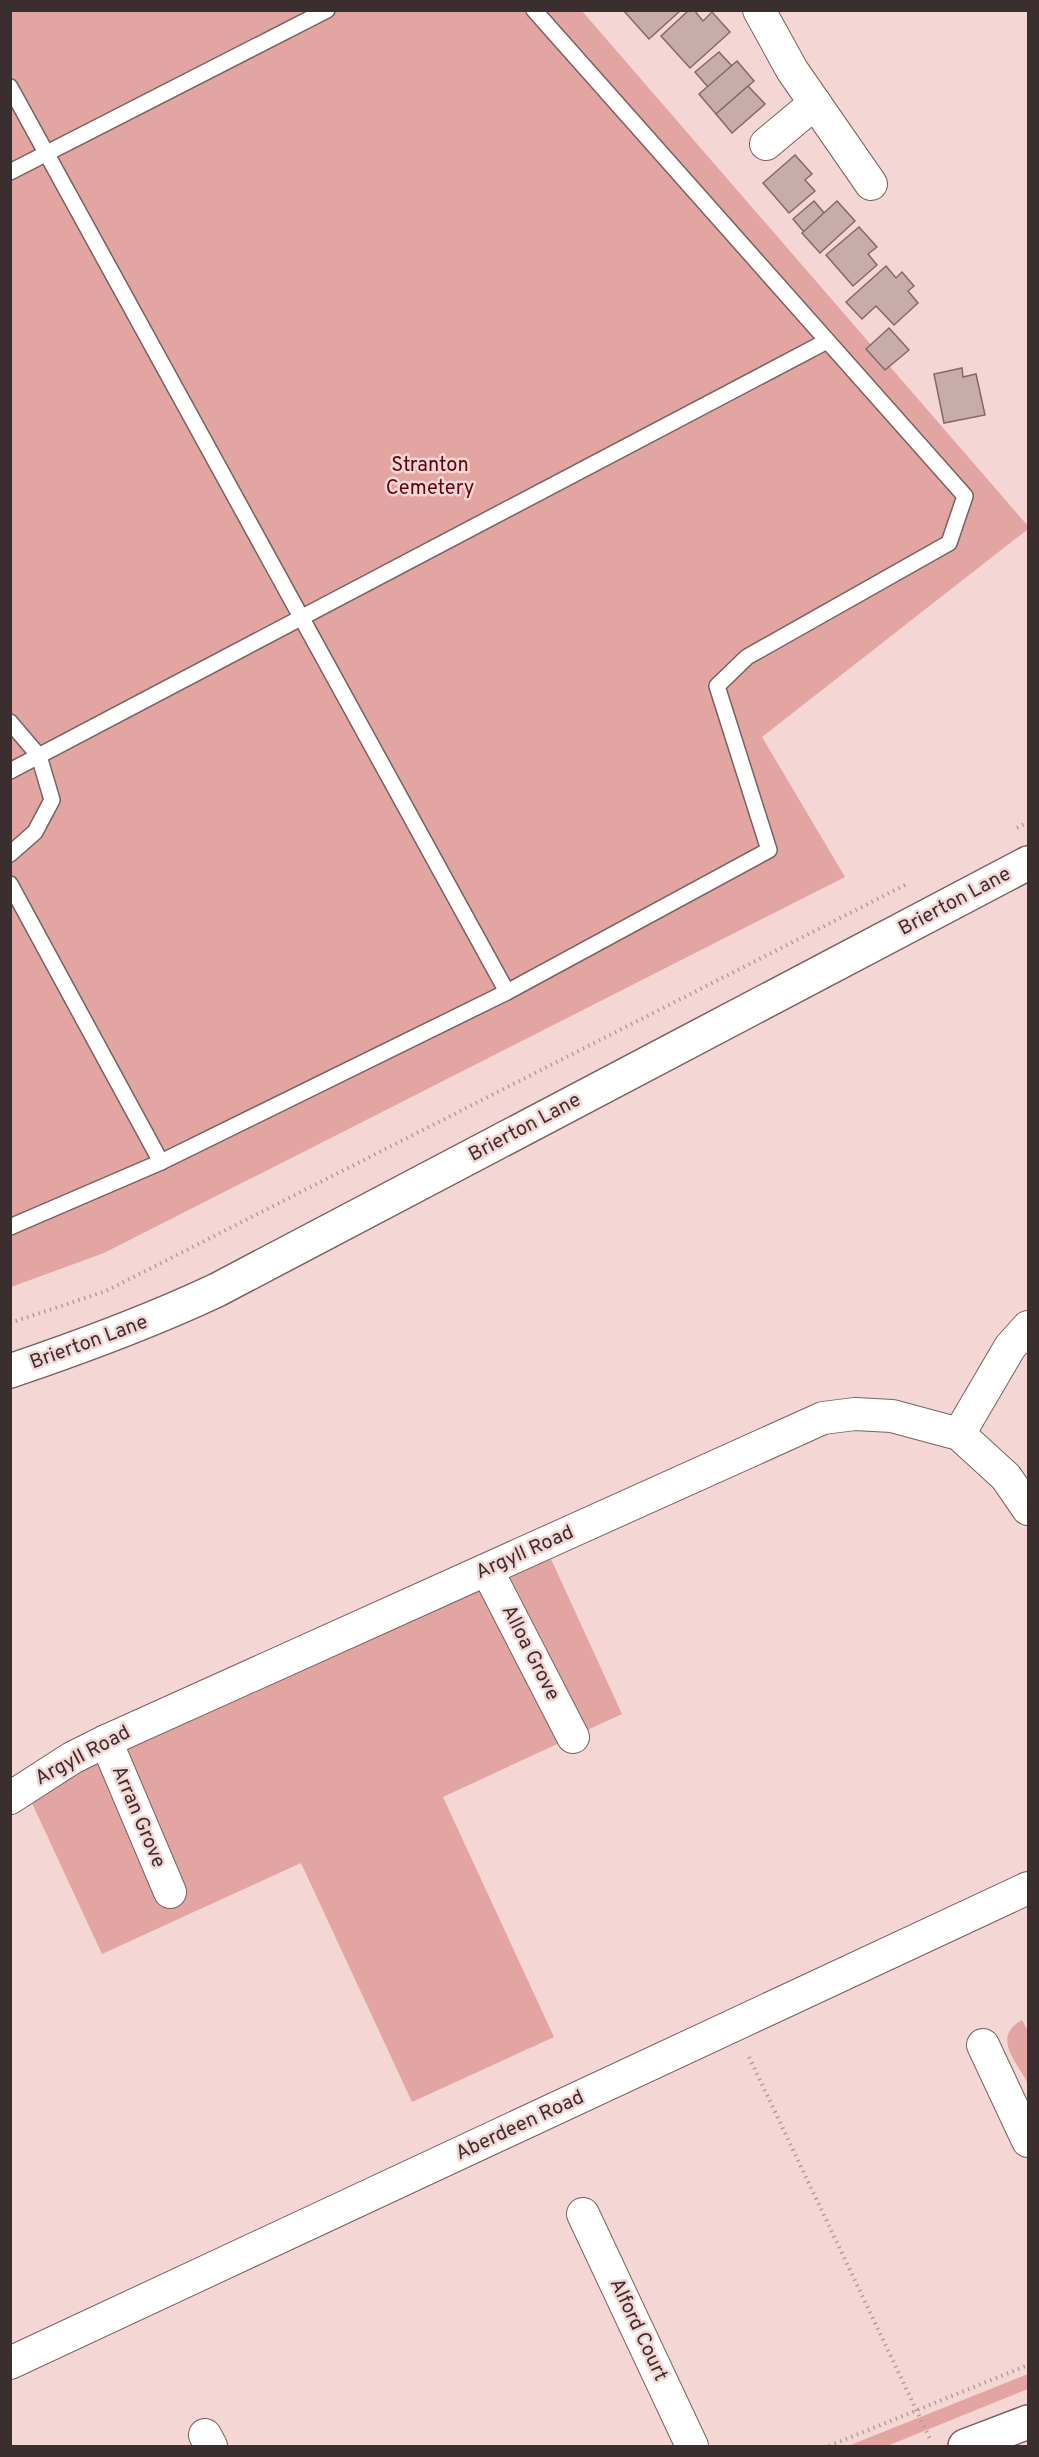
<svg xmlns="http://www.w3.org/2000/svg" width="1039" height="2457" font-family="Overpass,sans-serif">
<rect width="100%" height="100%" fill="#f4d6d4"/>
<g fill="#e2a5a1">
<path d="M11,11H582L1028,526V529L762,737L845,877L104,1253L11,1287Z"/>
<path d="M545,1546L622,1714L443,1797L554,2037L412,2102L301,1863L102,1954L24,1786Z"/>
<path d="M1022,2020L1028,2031L1027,2082C1017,2062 991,2037 1022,2020Z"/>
<path d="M1028,2374V2389L887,2446H848Z"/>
</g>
<g fill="#c8aca9" stroke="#836967" stroke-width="1.5">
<path d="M623,10H681L649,39Z"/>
<path d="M689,10H694L703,21L712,12L730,32L690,68L661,36Z"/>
<path d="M719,52L732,66L708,87L695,72Z"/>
<path d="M737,61L754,81L716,114L699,94Z"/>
<path d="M748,86L765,104L732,133L716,114Z"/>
<path d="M795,155L812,174L805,180L815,191L789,213L763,183Z"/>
<path d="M814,201L825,214L804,232L793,219Z"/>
<path d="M837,201L855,221L820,253L802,233Z"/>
<path d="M859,227L877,247L868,254L877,265L853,286L826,255Z"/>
<path d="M886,266L896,278L902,272L914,286L908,291L918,303L894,325L876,306L862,319L846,302Z"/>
<path d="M889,328L909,350L885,370L866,349Z"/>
<path d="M962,368L963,377L976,374L985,415L944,423L934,374Z"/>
</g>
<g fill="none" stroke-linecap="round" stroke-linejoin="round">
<g stroke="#7a615f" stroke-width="18">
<g id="service">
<path d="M10,87L507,992"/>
<path d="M10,172L327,10"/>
<path d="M10,722L39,756L52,800L35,832L10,854"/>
<path d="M10,771L827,341"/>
<path d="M10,884L161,1162"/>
<path d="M10,1227L161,1162L507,992L769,850L717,686L747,657L949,543L965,496L534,10"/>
</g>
</g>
<g stroke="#7a615f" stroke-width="34">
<g id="minor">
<path d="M759,10L792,70L871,184"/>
<path d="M766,144L815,103"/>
<path d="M959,1434L1010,1347L1028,1327"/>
<path d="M487,1570L573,1737"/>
<path d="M106,1741L170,1892"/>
<path d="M10,1798L72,1758L106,1741L823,1418L855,1414L892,1416L959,1434L1006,1477L1028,1509"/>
<path d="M983,2045L1028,2141"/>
<path d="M583,2214L692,2446"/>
<path d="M10,2363L1028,1888"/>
<path d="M205,2435L211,2446"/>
</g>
</g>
<g stroke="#7a615f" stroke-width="36">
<g id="tertiary">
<path d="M10,1371C81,1347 149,1322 217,1290L1028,863"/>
<path d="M965,2446L1028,2422"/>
</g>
</g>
<g stroke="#b49c9b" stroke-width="4" stroke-dasharray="1.5 4.5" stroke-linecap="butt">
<path d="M1017,828L1028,822"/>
<path d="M10,1323L106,1291L909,883"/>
<path d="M749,2057L931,2441"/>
<path d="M829,2446L1028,2365"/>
</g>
<use href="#service" stroke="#fff" stroke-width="15"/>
<use href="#minor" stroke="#fff" stroke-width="32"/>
<use href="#tertiary" stroke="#fff" stroke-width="33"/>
</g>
<g text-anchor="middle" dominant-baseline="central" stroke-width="5" stroke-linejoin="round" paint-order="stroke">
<g font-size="20" fill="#5d030e" stroke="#f4d6d4">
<text x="430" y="466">Stranton<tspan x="430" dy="23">Cemetery</tspan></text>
</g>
<g font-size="20" fill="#3a2f2e" stroke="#f4d6d4">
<text transform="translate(955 902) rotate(-28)">Brierton Lane</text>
<text transform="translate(525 1128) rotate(-28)">Brierton Lane</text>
<text transform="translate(89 1343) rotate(-20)">Brierton Lane</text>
<text transform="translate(525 1553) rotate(-24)">Argyll Road</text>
<text transform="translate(530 1653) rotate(63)">Alloa Grove</text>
<text transform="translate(83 1756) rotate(-28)">Argyll Road</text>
<text transform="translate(138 1817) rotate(67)">Arran Grove</text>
<text transform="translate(520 2126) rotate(-25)">Aberdeen Road</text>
<text transform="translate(638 2330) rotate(65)">Alford Court</text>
</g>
</g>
<rect width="1039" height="2457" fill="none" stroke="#3a2f2e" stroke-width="24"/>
</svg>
